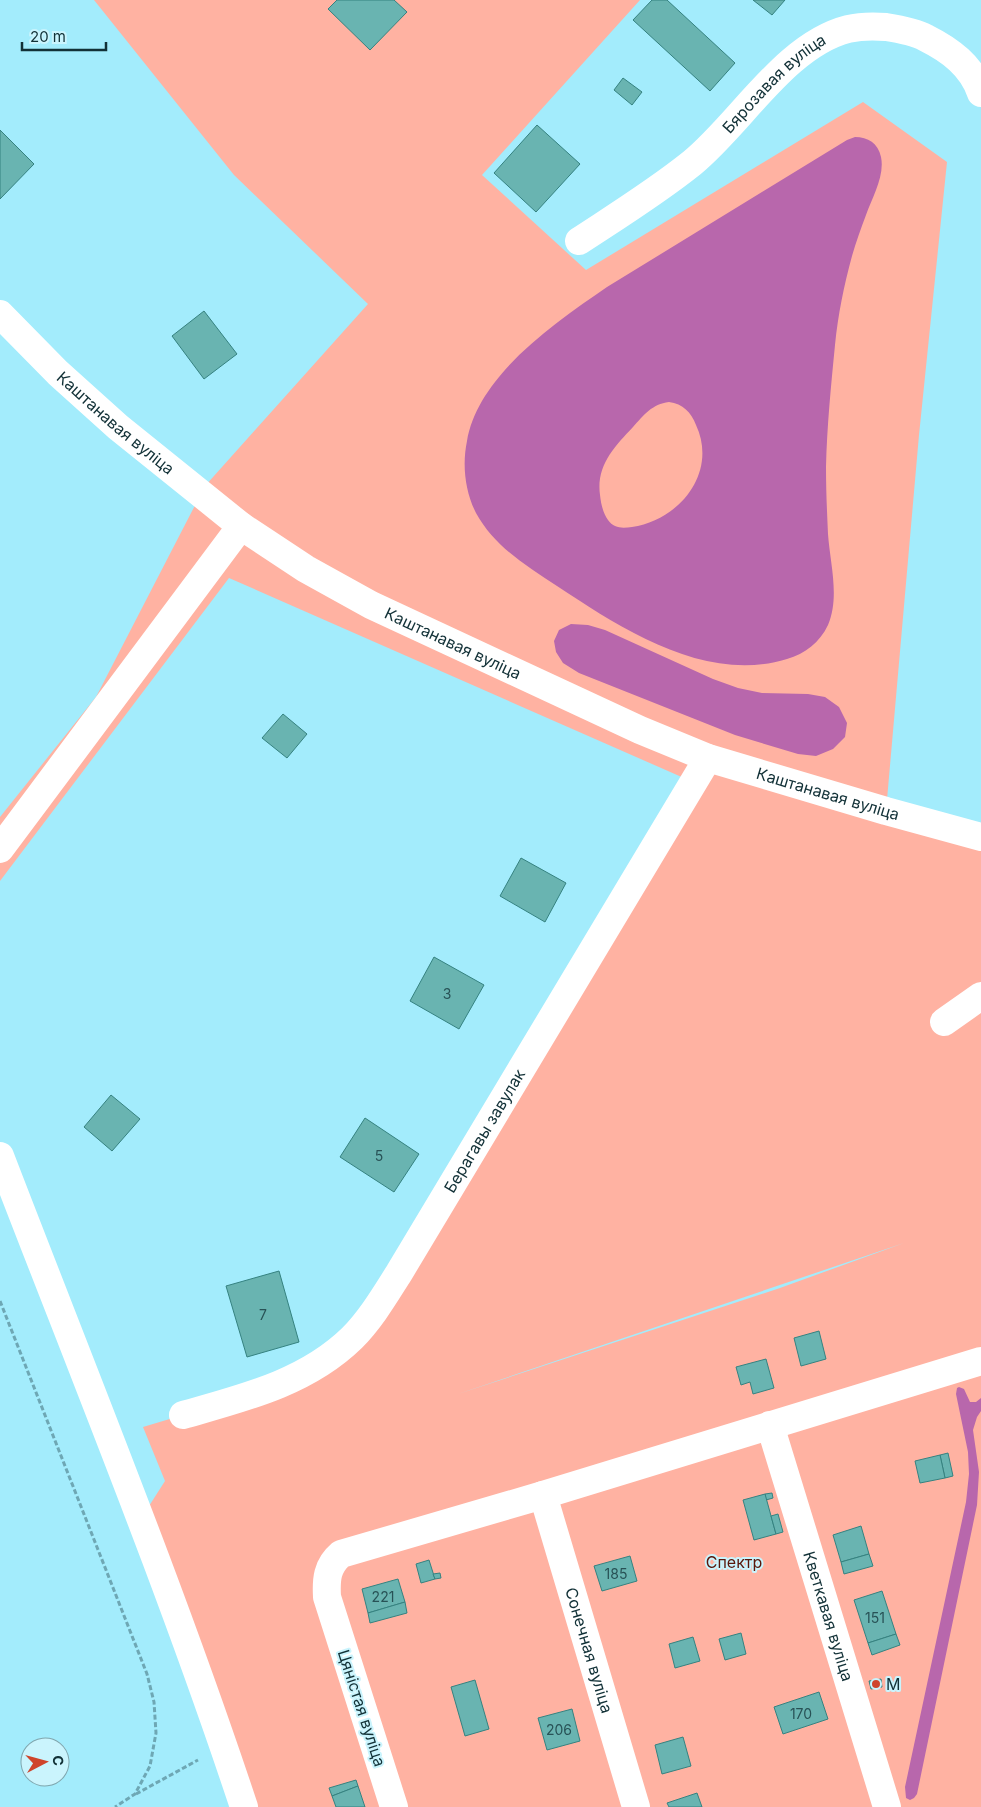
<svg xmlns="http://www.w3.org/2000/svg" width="981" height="1807" font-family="Inter,sans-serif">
<rect width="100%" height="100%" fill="#a3ecfc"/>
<path fill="#ffb2a2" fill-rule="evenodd" d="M94,0H640L482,175L586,270L863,102L947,162L919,435L886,811L981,837V1807H244L142,1517L165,1481L143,1427L183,1415L333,1355L693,782L229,578L0,881V817L96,697L205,486L368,304L234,175ZM904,1243L780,1288L458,1394Z"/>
<g fill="#b867ac" fill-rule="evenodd">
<path d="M855,137C868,137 878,143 881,157C885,176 872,198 866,215C861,228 856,242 852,256C844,285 838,315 835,345C831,386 827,426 826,467C826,490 827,512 828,534C830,563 840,597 828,625C820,642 805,654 787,659C706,684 622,629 557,586C526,566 494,546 476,513C465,491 462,465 467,441C478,375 555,323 607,287L847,140ZM669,402C683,404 691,412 696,425C718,472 680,520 632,527C623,528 614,529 608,520C603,513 601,504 600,495C596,466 614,447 633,427C644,415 652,404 669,402Z"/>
<path d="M571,624L588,625L605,630L713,679L738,688L762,693L808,694L825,697L839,707L847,723L845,737L833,749L816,756L798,754L735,735L579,673L563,663L556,652L554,641L559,630Z"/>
<path d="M959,1387L964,1389L970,1402H976L981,1398V1411L977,1417L973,1430L979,1472L977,1505L917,1794L914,1798L910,1800L906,1798L905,1787L966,1502L969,1474L968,1452L956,1394L957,1388Z"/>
</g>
<g fill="#69b4b1" stroke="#358280">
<path d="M337,0H394L407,12L370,50L328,9Z"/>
<path d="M652,0H667L735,63L710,91L633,20Z"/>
<path d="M753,0H785L772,15Z"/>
<path d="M623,78L642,92L632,105L614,90Z"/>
<path d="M537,125L580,164L536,212L494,173Z"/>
<path d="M0,130L34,164L0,199Z"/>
<path d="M204,311L237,354L204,379L172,336Z"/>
<path d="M283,714L307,734L287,758L262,738Z"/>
<path d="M521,858L566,883L545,922L500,896Z"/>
<path d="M434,957L484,985L459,1029L410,1001Z"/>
<path d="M111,1095L140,1119L112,1151L84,1127Z"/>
<path d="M365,1118L419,1154L394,1192L340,1157Z"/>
<path d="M279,1271L299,1342L247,1357L226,1286Z"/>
<path d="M819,1331L826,1359L801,1366L794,1338Z"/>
<path d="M766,1359L774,1388L753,1394L750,1382L741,1385L736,1367Z"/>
<path d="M948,1453L953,1476L945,1478L940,1455Z"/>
<path d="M940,1455L945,1478L920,1483L915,1461Z"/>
<path d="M772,1493L773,1498L766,1500L765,1494Z"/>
<path d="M765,1494L776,1534L754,1540L743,1500Z"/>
<path d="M778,1514L783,1532L776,1534L771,1516Z"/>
<path d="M861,1526L869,1554L841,1562L833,1535Z"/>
<path d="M869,1554L873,1566L844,1574L841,1562Z"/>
<path d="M630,1556L637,1581L602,1591L594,1566Z"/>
<path d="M429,1560L435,1579L421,1583L416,1564Z"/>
<path d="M440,1573L441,1578L435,1579L433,1574Z"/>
<path d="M398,1579L405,1602L368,1613L362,1589Z"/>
<path d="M882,1591L896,1634L868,1643L854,1600Z"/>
<path d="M405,1602L407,1613L370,1623L368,1613Z"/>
<path d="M741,1633L746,1654L725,1660L719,1639Z"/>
<path d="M896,1634L900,1645L872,1655L868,1643Z"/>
<path d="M693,1637L700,1661L675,1668L669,1644Z"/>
<path d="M881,1679L882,1687L871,1689L869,1681Z"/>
<path d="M475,1680L489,1729L465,1736L451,1687Z"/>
<path d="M819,1692L828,1719L783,1734L774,1707Z"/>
<path d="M572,1709L580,1741L547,1750L538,1718Z"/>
<path d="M683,1737L691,1766L662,1774L655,1745Z"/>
<path d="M356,1780L358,1786L332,1796L329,1788Z"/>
<path d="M358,1786L365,1807H336L332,1796Z"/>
<path d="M697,1793L702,1807H669L667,1803Z"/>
</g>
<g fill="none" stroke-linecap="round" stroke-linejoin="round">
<g stroke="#6ea7b4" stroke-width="3" stroke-dasharray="5 2.5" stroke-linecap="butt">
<path d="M0,1301L147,1674L154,1702L156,1733L150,1766L135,1794L115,1807"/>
<path d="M136,1794L198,1760"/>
</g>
<g stroke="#fff" stroke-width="28">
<path id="s1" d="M579,241C617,216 656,192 692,163C741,123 785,45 848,29C861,26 874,26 886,27C899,29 915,32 926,38C950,50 972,66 981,93"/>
<path id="s2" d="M0,314L58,373L118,427L241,526L306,569L371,605L640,730L708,758L886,811L981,837"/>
<path d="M0,849L241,526"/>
<path d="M944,1022L981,996"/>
<path d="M0,1156C83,1372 171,1587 244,1807"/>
<path id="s3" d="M183,1415C243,1398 306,1383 352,1338C371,1319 385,1295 399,1273L708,758"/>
<path id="s4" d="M770,1425L887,1807"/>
<path id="s5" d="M543,1495L636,1807"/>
<path d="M394,1807L327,1597C326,1579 327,1566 341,1554L543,1495L981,1361"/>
</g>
</g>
<circle fill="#cf442b" stroke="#caf4fd" stroke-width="2" cx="876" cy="1684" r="5"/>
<g text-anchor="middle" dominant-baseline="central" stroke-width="4" stroke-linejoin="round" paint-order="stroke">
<g font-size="14" fill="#285256">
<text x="447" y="993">3</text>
<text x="379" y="1155">5</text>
<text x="263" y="1314">7</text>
<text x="616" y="1573">185</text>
<text x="383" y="1596">221</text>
<text x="875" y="1617">151</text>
<text x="801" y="1713">170</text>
<text x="559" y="1729">206</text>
</g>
<g font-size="16" fill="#123137" stroke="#caf4fd">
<text stroke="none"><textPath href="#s1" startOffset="252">Бярозавая вуліца</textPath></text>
<text stroke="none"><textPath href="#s2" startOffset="159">Каштанавая вуліца</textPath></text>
<text stroke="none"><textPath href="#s2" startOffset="564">Каштанавая вуліца</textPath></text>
<text stroke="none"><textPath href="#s2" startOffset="969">Каштанавая вуліца</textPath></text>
<text stroke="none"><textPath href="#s3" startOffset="434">Берагавы завулак</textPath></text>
<text stroke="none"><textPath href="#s4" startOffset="200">Кветкавая вуліца</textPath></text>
<text stroke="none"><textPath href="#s5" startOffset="162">Сонечная вуліца</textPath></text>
<text transform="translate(362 1708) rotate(72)">Цяністая вуліца</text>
</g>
<g font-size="16" fill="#59170b" stroke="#caf4fd">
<text x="734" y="1562">Спектр</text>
</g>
<g font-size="16" fill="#123137" stroke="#caf4fd" text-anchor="start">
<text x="886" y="1684">М</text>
</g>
</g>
<g transform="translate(45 1762) rotate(84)"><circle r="24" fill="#caf4fd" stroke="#80a6ae"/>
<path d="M0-4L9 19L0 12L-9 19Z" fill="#cf442b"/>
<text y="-8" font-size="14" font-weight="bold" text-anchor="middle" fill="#123137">С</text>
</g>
<path d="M22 42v8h84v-8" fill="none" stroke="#123137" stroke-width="2.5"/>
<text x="30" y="42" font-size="15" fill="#123137" stroke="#caf4fd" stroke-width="4" paint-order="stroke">20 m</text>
</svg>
